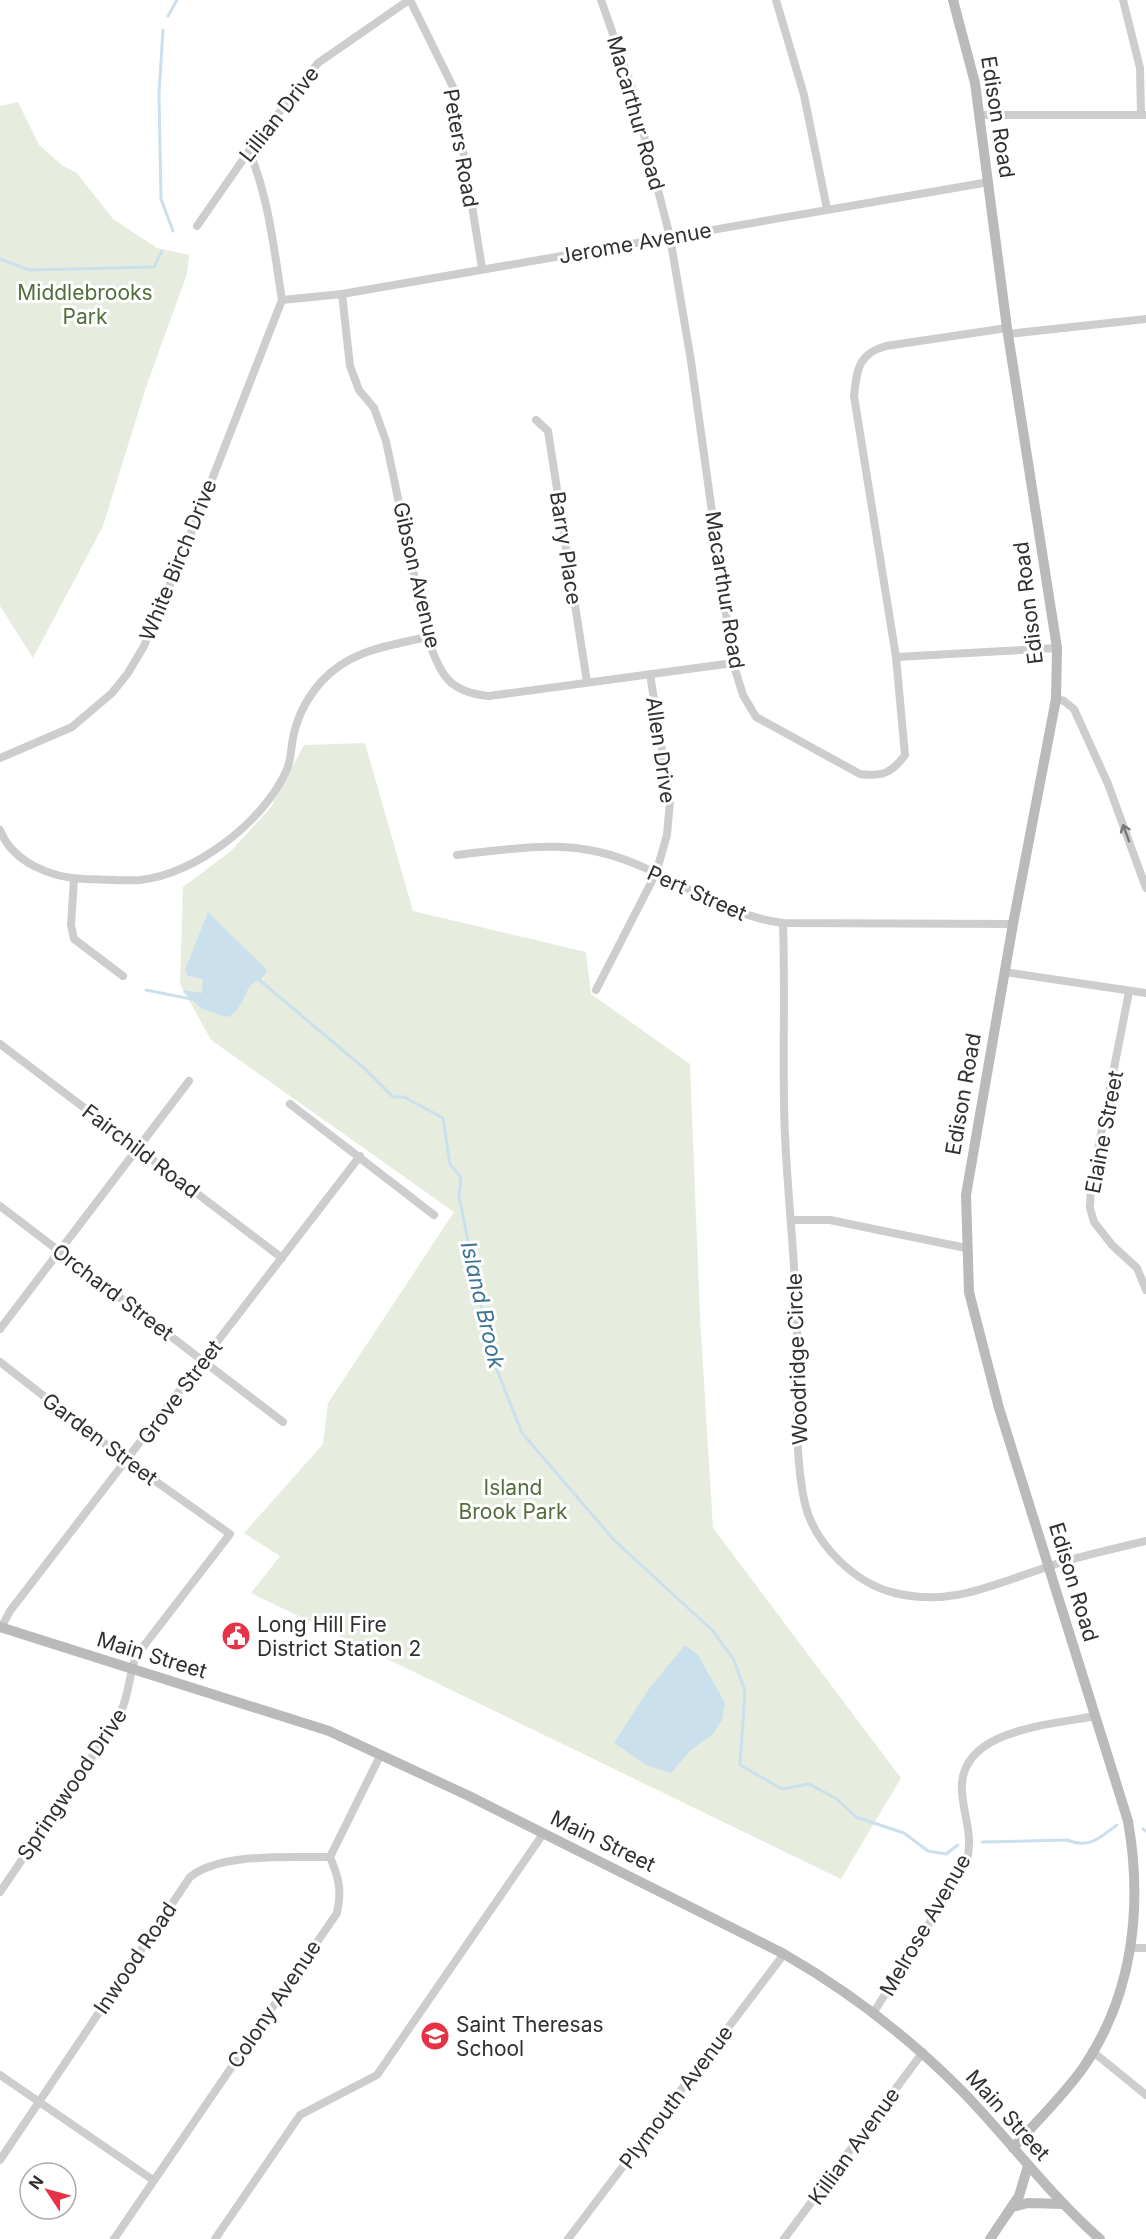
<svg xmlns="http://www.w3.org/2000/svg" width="1146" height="2239" font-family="Inter,sans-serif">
<rect width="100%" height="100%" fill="#fff"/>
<g fill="#e7edde">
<path d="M18,102L39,145L63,166L77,173L113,219L157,248L189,255L187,274L146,387L103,526L33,658L0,606V106Z"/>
<path d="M365,743L413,911L586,952L591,994L690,1064L700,1317L713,1528L901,1778L841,1879L251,1593L280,1556L244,1533L323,1444L328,1403L454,1212L211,1040L180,984L183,887L231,851L271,807L304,745Z"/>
</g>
<g fill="#cae0ed">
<path d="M208,912L267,970C263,981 256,979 250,986C243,997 240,1013 227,1017L202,1009L183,992L184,990L202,993L203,979L188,976L185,970Z"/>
<path d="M685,1645L698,1655L725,1703L722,1720L713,1734L690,1751L671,1773L646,1765L614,1743L648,1690Z"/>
</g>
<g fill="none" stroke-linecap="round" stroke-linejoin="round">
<g stroke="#cae0ed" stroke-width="3">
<path d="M168,16L177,0"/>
<path d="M163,30L159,94L161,199L173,231"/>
<path d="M0,259L29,270L154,267L162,251"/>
<path d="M257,978L365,1069L393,1097H404L443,1118L450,1164L461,1177L459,1196L491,1355L522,1433L614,1540L713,1631L734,1660L745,1691L740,1765L782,1789L809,1784L837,1799L856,1817L904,1833L928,1851L946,1854L958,1845"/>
<path d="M146,990L191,999"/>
<path d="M1143,1829L1146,1831"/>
<path d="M982,1842L1067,1840C1090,1849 1099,1838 1117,1825"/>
</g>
<g stroke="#cdcdcd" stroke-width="8">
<path d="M410,0L453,87L482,268"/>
<path d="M601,0L632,88L670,237L691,361L733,663L743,695L756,717L860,774C882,777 892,773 905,755L896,657L854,396C857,369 858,354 886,346L1007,328"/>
<path d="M776,0L804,95L827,209"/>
<path d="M1123,0L1140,68L1141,115"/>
<path d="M980,115H1146"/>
<path d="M249,151C269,198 274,250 282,300"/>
<path d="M197,226L249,151L318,63L409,0"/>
<path d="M342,294L350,366L359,390L374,408L386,441L427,637C441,674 447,692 489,696L733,663"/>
<path d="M282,300L342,294L989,182"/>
<path d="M1008,334L1146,319"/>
<path d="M536,420L548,431L587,682"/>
<path d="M896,657L1057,648"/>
<path d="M1056,699L1064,701L1074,709L1108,784L1146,888"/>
<path d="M0,758L72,727L112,693L128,673L144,646L186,546L282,300"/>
<path d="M0,830C13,863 52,878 85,879C103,879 122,881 140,880C195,875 266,820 287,769C291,760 291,748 293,738C297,717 307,698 321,682C350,650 388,646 427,637"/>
<path d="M457,855C504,850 552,841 599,852C664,867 717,915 783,923L1013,924"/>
<path d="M74,879L71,925L74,939L123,976"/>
<path d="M783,923C785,983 783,1044 784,1104C785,1177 795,1250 797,1324C798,1379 793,1452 805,1504C815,1545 856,1584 895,1593C951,1607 995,1584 1047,1567C1079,1556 1113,1549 1146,1541"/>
<path d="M1004,972L1146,993"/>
<path d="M596,990L656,873L667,835L670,801L650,674"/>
<path d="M1129,992L1091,1185L1090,1208L1094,1222L1112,1245L1137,1268L1146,1290"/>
<path d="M0,1044L282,1258"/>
<path d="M290,1104L434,1215"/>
<path d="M0,1206L283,1422"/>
<path d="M791,1220H830L966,1248"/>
<path d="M0,1329L189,1081"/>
<path d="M0,1362L127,1461L230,1534L136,1656C128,1679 129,1698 117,1720L0,1892"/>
<path d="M1,1628L10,1611L360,1156"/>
<path d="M1131,1948H1146"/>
<path d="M874,2012L966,1864C974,1836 964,1819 962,1792C957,1729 1051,1725 1095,1716"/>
<path d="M1092,2051L1146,2095"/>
<path d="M0,2075L153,2180"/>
<path d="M0,2160L190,1877C221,1852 290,1858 330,1857"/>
<path d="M114,2239L337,1913C342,1891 339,1878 330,1857L381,1754"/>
<path d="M215,2239L300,2115L377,2075L543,1834"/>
<path d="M568,2239L784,1954"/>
<path d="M784,2239L923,2052"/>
</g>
<g stroke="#bababa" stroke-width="10">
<path d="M953,0L975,83L1007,328L1057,648L1056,699L1013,924L966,1195L969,1292L999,1408L1128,1821C1143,1907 1133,1995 1083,2068C1063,2096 1036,2122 1013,2148"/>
<path d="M0,1627L329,1731L469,1796L784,1954C852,1993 911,2039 965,2094C1011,2142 1050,2195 1100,2239"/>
<path d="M1012,2207L1028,2203L1064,2204"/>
<path d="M990,2239L1019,2196L1028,2166"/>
</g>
</g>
<defs><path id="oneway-shaft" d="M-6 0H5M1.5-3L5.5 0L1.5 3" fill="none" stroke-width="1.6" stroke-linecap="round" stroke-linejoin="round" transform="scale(1.5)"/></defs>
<use stroke="#777" href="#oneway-shaft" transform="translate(1126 833) rotate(-110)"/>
<defs>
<g id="civic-disc" transform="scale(1.5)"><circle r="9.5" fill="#e73245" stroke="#fff"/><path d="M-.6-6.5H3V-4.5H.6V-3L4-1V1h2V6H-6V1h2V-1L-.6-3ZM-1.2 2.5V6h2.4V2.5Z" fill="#fff"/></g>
<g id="school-disc" transform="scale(1.5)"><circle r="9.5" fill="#e73245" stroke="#fff"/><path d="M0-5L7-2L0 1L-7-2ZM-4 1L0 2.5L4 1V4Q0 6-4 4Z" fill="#fff"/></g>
</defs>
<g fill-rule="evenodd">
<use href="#civic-disc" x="236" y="1636"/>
<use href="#school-disc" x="435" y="2036"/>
</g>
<g text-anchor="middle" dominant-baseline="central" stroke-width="6" stroke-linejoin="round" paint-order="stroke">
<g font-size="21" fill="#303030" stroke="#fff">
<text transform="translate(636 113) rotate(74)">Macarthur Road</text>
<text transform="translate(279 114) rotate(-52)">Lillian Drive</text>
<text transform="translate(998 117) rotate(81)">Edison Road</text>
<text transform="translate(461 148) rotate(80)">Peters Road</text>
<text transform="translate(635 243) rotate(-10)">Jerome Avenue</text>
<text transform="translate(566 548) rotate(81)">Barry Place</text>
<text transform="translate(178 560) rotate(-68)">White Birch Drive</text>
<text transform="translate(417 575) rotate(77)">Gibson Avenue</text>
<text transform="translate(725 590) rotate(81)">Macarthur Road</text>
<text transform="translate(1028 603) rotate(-97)">Edison Road</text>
<text transform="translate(661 750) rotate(82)">Allen Drive</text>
<text transform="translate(697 893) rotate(24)">Pert Street</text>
<text transform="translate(963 1094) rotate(-80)">Edison Road</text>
<text transform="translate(1104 1132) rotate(-79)">Elaine Street</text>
<text transform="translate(141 1151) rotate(37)">Fairchild Road</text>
<text transform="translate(113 1292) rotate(37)">Orchard Street</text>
<text transform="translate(797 1359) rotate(-92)">Woodridge Circle</text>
<text transform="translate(180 1392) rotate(-53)">Grove Street</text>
<text transform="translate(100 1439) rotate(37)">Garden Street</text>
<text transform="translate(1074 1582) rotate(73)">Edison Road</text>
<text transform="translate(152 1655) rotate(17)">Main Street</text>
<text transform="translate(72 1784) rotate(-56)">Springwood Drive</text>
<text transform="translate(603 1841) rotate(26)">Main Street</text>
<text transform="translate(925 1925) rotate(-60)">Melrose Avenue</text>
<text transform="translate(135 1958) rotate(-56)">Inwood Road</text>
<text transform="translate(274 2004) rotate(-56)">Colony Avenue</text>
<text transform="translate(676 2097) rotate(-53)">Plymouth Avenue</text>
<text transform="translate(1008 2115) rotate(48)">Main Street</text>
<text transform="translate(854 2146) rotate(-54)">Killian Avenue</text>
</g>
<g font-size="21" fill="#546d3c" stroke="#fff">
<text x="85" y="292">Middlebrooks<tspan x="85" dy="24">Park</tspan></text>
<text x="513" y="1487">Island<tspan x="513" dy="24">Brook Park</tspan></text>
</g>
<g font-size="21" fill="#303030" stroke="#fff" text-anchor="start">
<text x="257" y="1624">Long Hill Fire<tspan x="257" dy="24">District Station 2</tspan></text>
<text x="456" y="2024">Saint Theresas<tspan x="456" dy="24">School</tspan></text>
</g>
<g font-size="22" font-style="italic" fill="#3c7494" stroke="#fff">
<text transform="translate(483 1305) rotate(77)">Island Brook</text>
</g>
</g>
<g transform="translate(48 2191) rotate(306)"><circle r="28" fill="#ffffff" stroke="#acacac" stroke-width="1.5"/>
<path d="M0-4.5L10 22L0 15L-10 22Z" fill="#e73245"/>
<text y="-9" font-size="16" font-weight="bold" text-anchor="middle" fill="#303030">N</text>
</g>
</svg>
